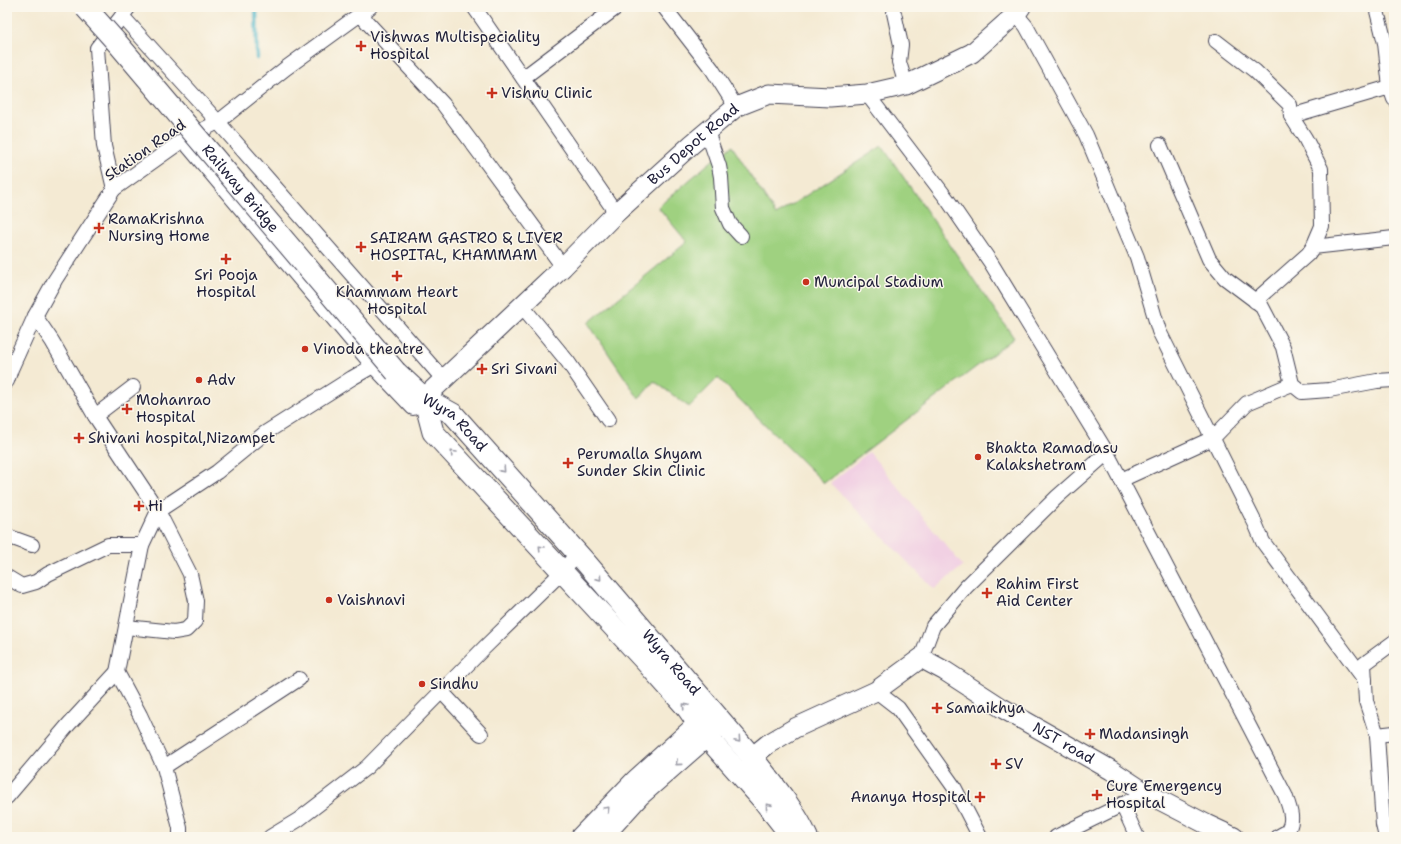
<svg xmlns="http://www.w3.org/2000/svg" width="1401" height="844" font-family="'Shantell Sans',sans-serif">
<rect width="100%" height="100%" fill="#fbf7ec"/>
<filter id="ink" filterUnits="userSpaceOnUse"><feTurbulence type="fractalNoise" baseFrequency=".025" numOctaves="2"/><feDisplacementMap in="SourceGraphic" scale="8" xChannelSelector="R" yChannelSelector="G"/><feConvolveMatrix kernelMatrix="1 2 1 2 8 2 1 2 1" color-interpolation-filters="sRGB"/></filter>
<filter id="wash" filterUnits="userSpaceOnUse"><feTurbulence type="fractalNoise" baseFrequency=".012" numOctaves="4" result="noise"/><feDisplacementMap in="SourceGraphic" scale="16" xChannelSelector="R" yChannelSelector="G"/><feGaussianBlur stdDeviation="0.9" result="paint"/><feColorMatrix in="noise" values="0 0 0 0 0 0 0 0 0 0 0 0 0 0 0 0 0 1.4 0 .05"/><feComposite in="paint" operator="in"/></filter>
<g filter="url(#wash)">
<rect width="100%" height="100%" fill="#f4ead3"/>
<path fill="#f1d0e3" d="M869,452L963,566L934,589L830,483Z"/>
<path fill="#9fd180" stroke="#607a5e" d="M732,146L776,215L882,146L1014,338L824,483L718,378L689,407L654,381L639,399L588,323L687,242L658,207L708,164Z"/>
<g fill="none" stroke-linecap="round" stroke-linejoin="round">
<path stroke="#4ab4c8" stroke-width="4.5" d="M256,7L257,58"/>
</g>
</g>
<g filter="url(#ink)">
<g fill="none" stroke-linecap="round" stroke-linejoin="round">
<g stroke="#424052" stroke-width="16">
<g id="street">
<path d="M360,7L366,21L443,104L481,155L563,267"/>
<path d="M474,7L616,213"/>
<path d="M664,7L712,69L736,107"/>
<path d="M1376,7L1385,43L1390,87L1394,99"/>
<path d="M894,13L901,45L899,62L906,85"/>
<path d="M1016,14L1026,26L1086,135L1137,257L1159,331L1255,523L1263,542L1365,680"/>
<path d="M122,16L218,122L444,380"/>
<path d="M1216,41L1255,71L1290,105L1291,116L1305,138L1321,169L1322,226L1313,247"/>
<path d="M523,78L617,7"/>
<path d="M867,94L947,199L991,263L1107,453L1285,795C1289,806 1296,822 1286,832C1284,834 1280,835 1278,837"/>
<path d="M1291,116L1390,87"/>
<path d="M707,131L719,166L721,177L723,208L730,224L741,236"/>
<path d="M183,140L373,366L413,408L424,398"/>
<path d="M1160,145L1209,259L1225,278L1261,305L1283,347L1292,384L1302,392L1329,390L1377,381L1394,380"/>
<path d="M114,189L104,146L97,48L129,7"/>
<path d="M1255,301L1308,254L1313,247L1394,238"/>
<path d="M522,306L568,362L608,420"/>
<path d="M35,316L52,341L95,416L158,511L217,472L265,433L352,378L373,366"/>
<path d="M7,381L11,369L35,316L55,280L114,189L183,140L218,122L286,68L370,7"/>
<path d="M95,416L133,387"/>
<path d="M1121,480L1213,438L1247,403L1292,384"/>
<path d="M158,511L142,545L117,672L140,715L164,767L180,828V837"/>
<path d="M7,536L32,545"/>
<path d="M7,577L22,586L36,582L48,574L108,545H142"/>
<path d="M126,627L174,632L186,630L195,621L196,601L190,574L158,511"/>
<path d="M921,658L933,626L966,587L1057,497L1107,453"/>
<path d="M441,691L481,734"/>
<path d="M876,691L898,708L954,787L980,837"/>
<path d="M1377,735L1394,733"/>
<path d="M164,767L299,679"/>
<path d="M7,797L69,724L117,672"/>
<path d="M1122,804L1137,837"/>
<path d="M270,837L298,820L367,767L484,648L563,571L577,553"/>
<path d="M1056,837L1146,793"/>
<path d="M1386,837L1383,825L1377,735L1366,701L1364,664L1394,642"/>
</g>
</g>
<g stroke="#424052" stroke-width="21">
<g id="secondary">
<path id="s1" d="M424,398L563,267L616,213L692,144L736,107L769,94L830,97L867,94L906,85L972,53L1016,14L1021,7"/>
<path id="s2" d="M752,757L768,744L795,728L876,691L921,658L945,671L1002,708L1111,770L1146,793L1206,824L1234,837"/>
<path d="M580,837L635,780L708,714"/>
<path d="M603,837L641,795L707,737L716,726"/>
</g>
</g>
<g stroke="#424052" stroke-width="23">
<g id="primary">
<path id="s3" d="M396,372L424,398L453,414L587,564L752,757C771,782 794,808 807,837"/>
<path d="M424,398L433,432L646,662L688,709L707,737L763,800L792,837"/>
</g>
</g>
<use href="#street" stroke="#fff" stroke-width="14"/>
<use href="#secondary" stroke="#fff" stroke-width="19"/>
<use href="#primary" stroke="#fff" stroke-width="21"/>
<g stroke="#424052" stroke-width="23" stroke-linecap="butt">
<g id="primary-bridge">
<path id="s4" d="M85,7L119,45L396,372"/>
</g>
</g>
<use href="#primary-bridge" stroke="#fff" stroke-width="21"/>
</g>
<defs><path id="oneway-chevron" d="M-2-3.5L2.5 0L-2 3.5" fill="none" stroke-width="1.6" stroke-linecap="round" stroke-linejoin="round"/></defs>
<g stroke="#9c9ca7">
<use href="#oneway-chevron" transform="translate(453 453) rotate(-133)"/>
<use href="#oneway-chevron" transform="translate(503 470) rotate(48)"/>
<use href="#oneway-chevron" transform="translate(541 548) rotate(-133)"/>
<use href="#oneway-chevron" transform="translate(599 578) rotate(49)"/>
<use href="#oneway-chevron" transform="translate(685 706) rotate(-132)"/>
<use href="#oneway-chevron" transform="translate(738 740) rotate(49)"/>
<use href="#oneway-chevron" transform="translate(678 763) rotate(139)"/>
<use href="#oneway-chevron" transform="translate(768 806) rotate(-129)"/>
<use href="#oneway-chevron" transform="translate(607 809) rotate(-46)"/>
</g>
</g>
<g fill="#c8321e" stroke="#fbf7ec" stroke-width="1.5">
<path d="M359 40h4v4h4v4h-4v4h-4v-4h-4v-4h4z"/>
<path d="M490 87h4v4h4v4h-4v4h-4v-4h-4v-4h4z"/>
<path d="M97 222h4v4h4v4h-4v4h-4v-4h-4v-4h4z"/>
<path d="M359 241h4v4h4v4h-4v4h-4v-4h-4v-4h4z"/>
<path d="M224 253h4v4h4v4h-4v4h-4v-4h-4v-4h4z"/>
<path d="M395 270h4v4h4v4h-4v4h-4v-4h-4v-4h4z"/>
<circle cx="806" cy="282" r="4"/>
<circle cx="305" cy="349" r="4"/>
<path d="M480 363h4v4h4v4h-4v4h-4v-4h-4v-4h4z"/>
<circle cx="199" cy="380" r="4"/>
<path d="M125 403h4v4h4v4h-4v4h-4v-4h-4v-4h4z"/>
<path d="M77 432h4v4h4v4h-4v4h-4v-4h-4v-4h4z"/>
<circle cx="978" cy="457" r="4"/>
<path d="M566 457h4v4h4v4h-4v4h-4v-4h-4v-4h4z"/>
<path d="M137 500h4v4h4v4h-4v4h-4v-4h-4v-4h4z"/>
<path d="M985 587h4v4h4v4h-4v4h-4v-4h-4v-4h4z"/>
<circle cx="329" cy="600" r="4"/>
<circle cx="422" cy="684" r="4"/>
<path d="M935 702h4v4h4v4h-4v4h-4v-4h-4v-4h4z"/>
<path d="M1088 728h4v4h4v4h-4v4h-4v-4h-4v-4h4z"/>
<path d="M994 758h4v4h4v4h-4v4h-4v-4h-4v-4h4z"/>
<path d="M1095 789h4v4h4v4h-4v4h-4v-4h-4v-4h4z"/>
<path d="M978 791h4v4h4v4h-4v4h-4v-4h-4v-4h4z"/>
</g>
<g text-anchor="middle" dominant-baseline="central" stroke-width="3" stroke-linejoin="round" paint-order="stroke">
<g font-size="15" fill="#22223b" stroke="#fbf7ec" text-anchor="start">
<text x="370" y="37">Vishwas Multispeciality<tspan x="370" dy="17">Hospital</tspan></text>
<text x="501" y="93">Vishnu Clinic</text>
<text x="108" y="219">RamaKrishna<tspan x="108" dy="17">Nursing Home</tspan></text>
<text x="370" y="238">SAIRAM GASTRO &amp; LIVER<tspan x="370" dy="17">HOSPITAL, KHAMMAM</tspan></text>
<text x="226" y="275" text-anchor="middle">Sri Pooja<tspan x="226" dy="17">Hospital</tspan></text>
<text x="814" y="282">Muncipal Stadium</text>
<text x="397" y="292" text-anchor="middle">Khammam Heart<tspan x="397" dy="17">Hospital</tspan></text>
<text x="313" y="349">Vinoda theatre</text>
<text x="491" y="369">Sri Sivani</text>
<text x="207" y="380">Adv</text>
<text x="136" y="400">Mohanrao<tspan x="136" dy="17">Hospital</tspan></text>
<text x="88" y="438">Shivani hospital,Nizampet</text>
<text x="986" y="448">Bhakta Ramadasu<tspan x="986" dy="17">Kalakshetram</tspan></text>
<text x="577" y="454">Perumalla Shyam<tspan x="577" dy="17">Sunder Skin Clinic</tspan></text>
<text x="148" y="506">Hi</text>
<text x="996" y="584">Rahim First<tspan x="996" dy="17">Aid Center</tspan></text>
<text x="337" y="600">Vaishnavi</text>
<text x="430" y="684">Sindhu</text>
<text x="946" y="708">Samaikhya</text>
<text x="1099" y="734">Madansingh</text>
<text x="1005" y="764">SV</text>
<text x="1106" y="786">Cure Emergency<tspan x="1106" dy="17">Hospital</tspan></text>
<text x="971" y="797" text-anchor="end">Ananya Hospital</text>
</g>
<g font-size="15" fill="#22223b" stroke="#fbf7ec">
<text stroke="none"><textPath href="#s1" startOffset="370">Bus Depot Road</textPath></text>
<text transform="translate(145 150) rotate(-35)">Station Road</text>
<text stroke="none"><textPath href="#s4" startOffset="239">Railway Bridge</textPath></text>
<text stroke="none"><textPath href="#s3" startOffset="78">Wyra Road</textPath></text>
<text stroke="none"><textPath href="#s3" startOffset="402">Wyra Road</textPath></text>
<text stroke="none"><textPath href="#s2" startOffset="363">NST road</textPath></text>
</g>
</g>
<rect width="1401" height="844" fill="none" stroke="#fbf7ec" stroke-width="24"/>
</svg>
